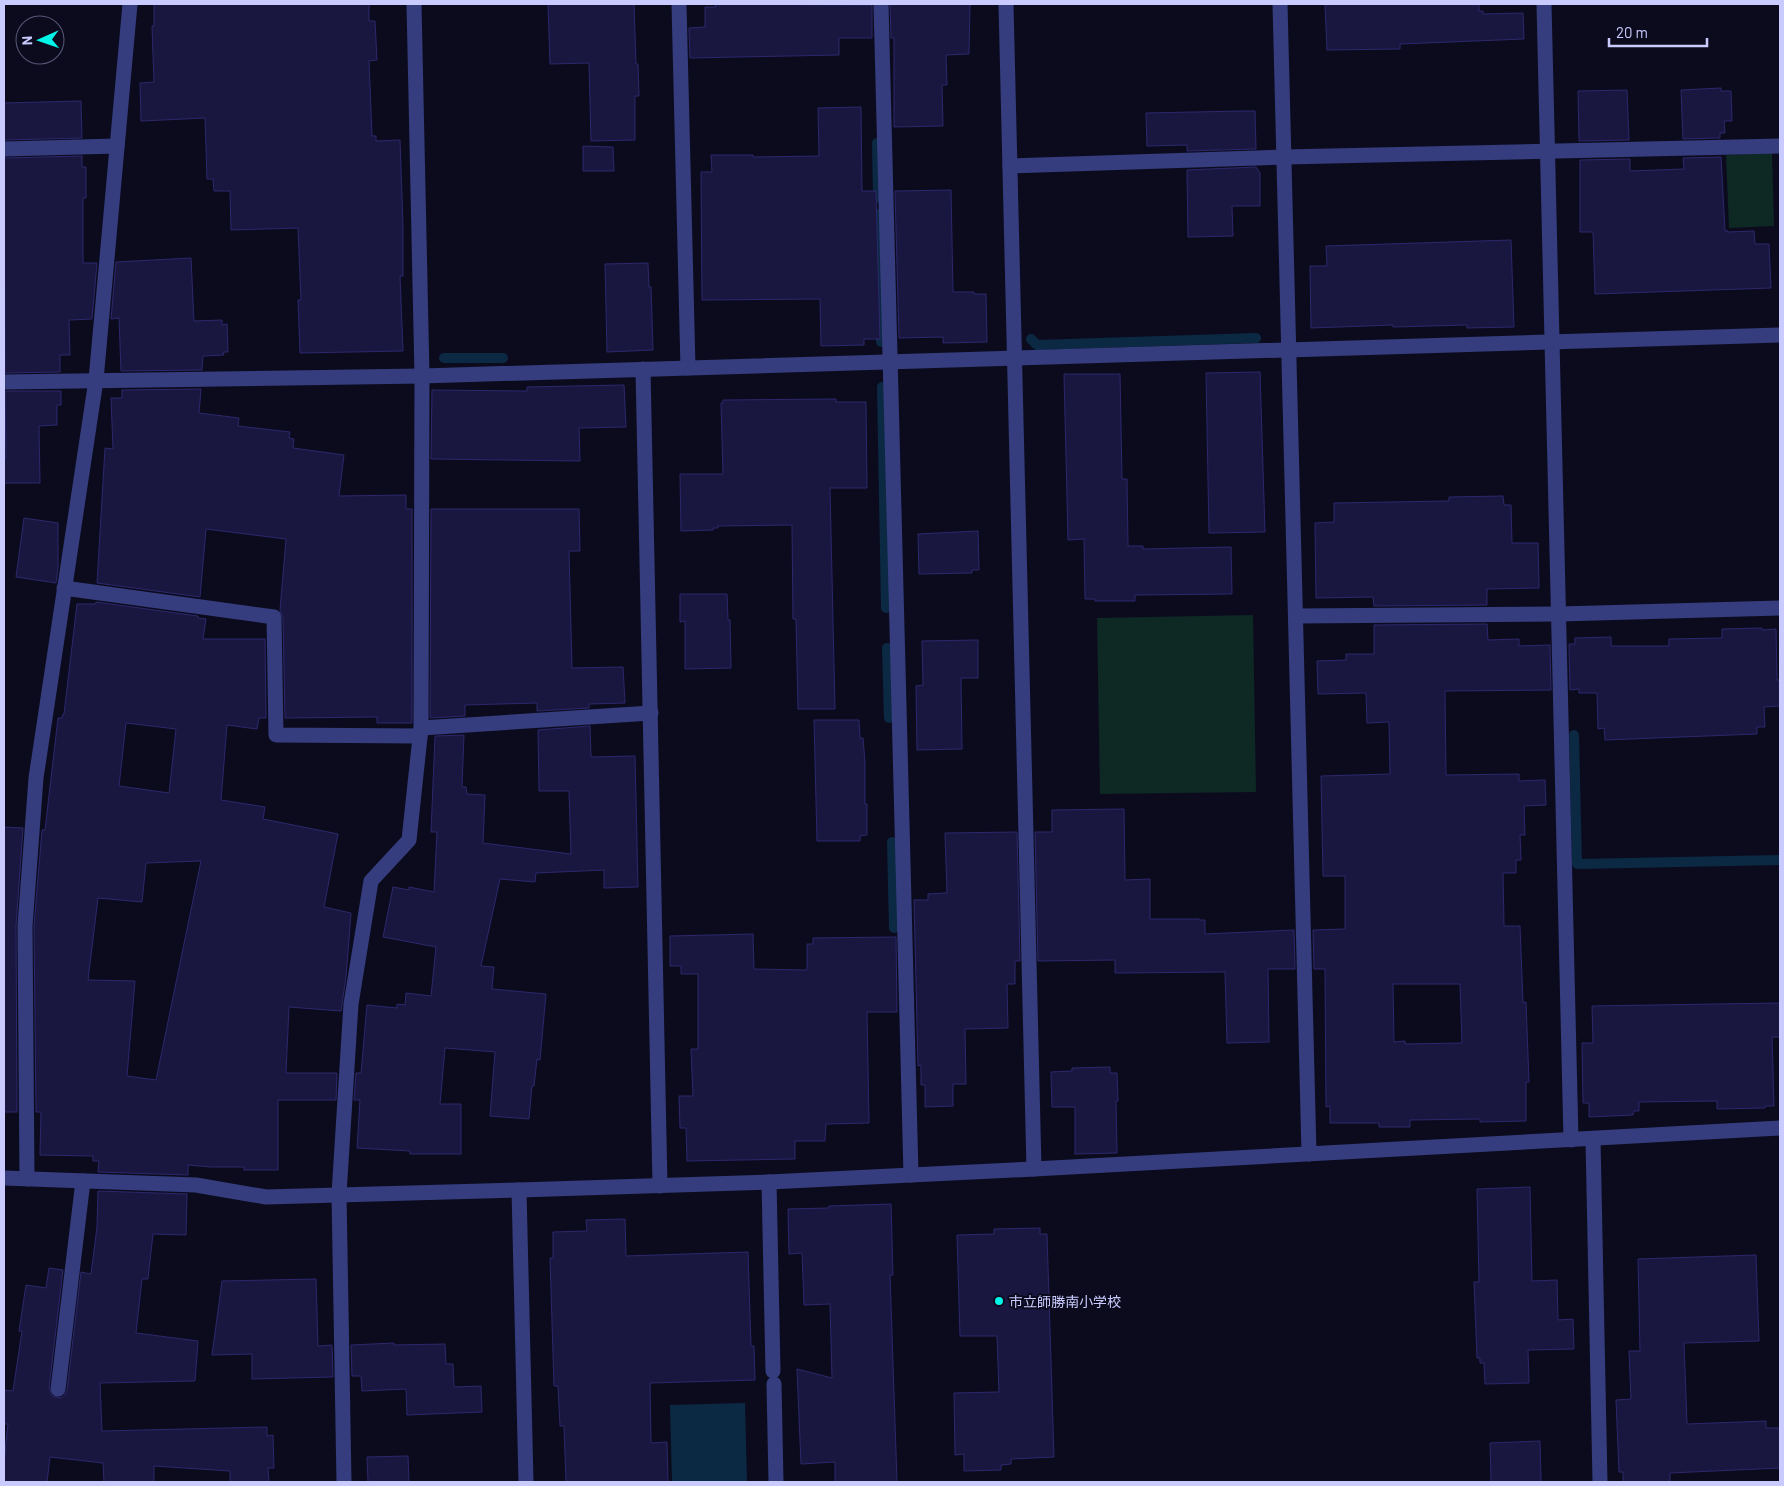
<svg xmlns="http://www.w3.org/2000/svg" width="1784" height="1486" font-family="Barlow,'Noto Sans JP',sans-serif">
<rect width="100%" height="100%" fill="#0c0b1e"/>
<g fill="#0e2824">
<path d="M1772,153L1774,226L1729,228L1726,155Z"/>
<path d="M1253,615L1256,792L1100,794L1097,618Z"/>
</g>
<path fill="#0b2943" d="M745,1403L747,1482H672L670,1405Z"/>
<g fill="none" stroke-linecap="round" stroke-linejoin="round">
<g stroke="#0b2943" stroke-width="10">
<path d="M877,143L878,198"/>
<path d="M879,214L881,342"/>
<path d="M1031,339L1037,345L1256,338"/>
<path d="M444,358H503"/>
<path d="M882,387L886,608"/>
<path d="M887,648L889,718"/>
<path d="M1574,735L1577,864L1780,860"/>
<path d="M892,842L894,928"/>
</g>
</g>
<g fill="#191740" stroke="#2c286c" fill-rule="evenodd">
<path d="M154,4H369V21H375L377,60L369,61L372,136H376V141L400,140L403,226V276H400L403,351L300,353L298,300H301L298,228L231,230L230,191H214L213,179H207L205,118L141,121L140,83L154,82L152,26H154Z"/>
<path d="M548,4H634L636,64H638L639,96H635V140L591,141L589,63L550,64Z"/>
<path d="M715,4L872,5V38H839V55L690,58L689,28L705,27V7H716Z"/>
<path d="M894,4H970L969,54L946,55L947,85H942L943,126L894,127V38H891L890,5Z"/>
<path d="M1325,4H1479V11H1483V14L1523,13L1524,39L1400,44V49L1327,50Z"/>
<path d="M1721,88V91H1731L1732,121H1724L1725,133H1720V138L1683,139L1681,90Z"/>
<path d="M1627,90L1629,140L1579,141L1578,91Z"/>
<path d="M81,101L82,138L4,140V103Z"/>
<path d="M861,107L862,191H876L880,339H864V345L821,346L820,299L702,300L701,172H712L711,155H753V157L819,156L818,108Z"/>
<path d="M1242,111H1255L1256,149L1187,151V145L1147,146L1146,113Z"/>
<path d="M583,146L613,147L614,171H583Z"/>
<path d="M82,156V167H86V198H83V263H97L92,319L69,320L70,355H60V372L5,373L4,158Z"/>
<path d="M1721,157L1725,231H1728V232L1754,231L1755,244H1769L1771,288L1595,294L1593,232H1580V160L1630,159V171L1684,169L1683,158Z"/>
<path d="M1256,167L1260,173V206H1232L1233,236L1188,237L1187,170Z"/>
<path d="M951,190L953,292H974V294H986L987,342L943,343V337L899,338L895,191Z"/>
<path d="M1511,240L1514,327L1467,328V325L1393,327V325L1311,328L1310,266H1327L1326,246Z"/>
<path d="M191,258L194,321L222,320V325L227,324L228,352H223L224,355L203,356L202,370L121,371L119,318L111,319L116,262Z"/>
<path d="M648,263L649,287H651L653,350L607,352L605,264Z"/>
<path d="M1260,372L1265,532L1209,533L1206,373Z"/>
<path d="M1064,374H1120L1122,479H1127L1128,546H1143V549L1231,547L1232,594L1135,595V601H1095V599H1085L1084,539L1068,540Z"/>
<path d="M624,385L626,427L579,428L580,461L431,459L432,390L527,391V387Z"/>
<path d="M201,389L199,413L239,418L238,426L290,432L289,438L294,439L293,448L344,455L339,496L406,495V509H412V723H377V717L285,718L283,617L280,610L286,539L206,529L200,597L97,583L105,448L113,449L111,398H122V390Z"/>
<path d="M5,391H61V405H57V425L39,426L40,483H4V458H6Z"/>
<path d="M836,399V402H866L867,488H830L835,709H798L796,619H793L792,525L718,526V528H713V530L681,531L680,474H723L721,403H723V400Z"/>
<path d="M1503,496L1504,505H1511L1512,543H1538L1539,588L1487,589V605L1374,606L1373,597L1316,598L1315,523L1334,522V503L1449,501V497Z"/>
<path d="M431,509H579L580,551H569L572,668L623,667L625,703L589,704V708L537,711V703L465,705V716L430,718Z"/>
<path d="M24,518L58,523V567L56,583L16,577Z"/>
<path d="M978,531L979,570H972V573L919,574L918,534Z"/>
<path d="M680,594H727L728,620H730L731,668L685,669V621L680,622Z"/>
<path d="M96,602L198,616V618L206,619L203,639H265L266,718H259L257,729L227,725L221,800L265,807L263,819L338,834L324,907L351,913L346,977L341,1011L289,1007L286,1073H337L336,1100H278V1170H244V1167H210L188,1165V1175L98,1172L99,1161H93V1156L40,1155L41,1112H36L34,926L42,830H45L58,718H62L63,714H64L77,604H95ZM126,723L176,729L169,793L119,786ZM201,861L156,1080L127,1076L135,981L88,980L98,898L142,902L146,863Z"/>
<path d="M1487,624L1488,640L1519,639V646L1550,645L1551,690L1445,691L1446,775L1519,774V781L1545,780L1546,805L1524,806L1525,835H1520L1521,860H1516V873H1503L1504,926H1520L1523,1003L1526,1002L1529,1082H1526V1121L1480,1122V1119L1410,1120V1127H1379V1123H1330V1106L1326,1107L1325,969H1314L1313,930L1345,929V876H1323L1321,776L1390,774L1389,722L1367,723L1366,693L1318,694L1317,661L1346,660V654H1374V625ZM1393,984H1460L1462,1043L1405,1044V1041L1394,1042Z"/>
<path d="M1762,628V630L1776,629L1777,680H1780V706L1764,707L1765,727H1757V734L1605,740L1604,728L1598,729L1597,693H1579V689L1570,690L1569,644H1575V638L1611,637V646H1669V639L1722,638V629Z"/>
<path d="M978,640V678H961L962,749L917,750L916,686L923,685L922,641Z"/>
<path d="M814,720H859L860,738H863L865,762V804H867V835L860,836V841H817Z"/>
<path d="M590,726L591,757L635,756L638,887L604,888V870L536,873L535,882L500,879L481,966L494,967L492,989L546,994L540,1060L537,1059L534,1086H532L529,1119L490,1116L495,1052L445,1048L440,1104H461V1154H410V1151L357,1148L360,1100H354L356,1073H361L367,1005L397,1008V1004L405,1005L406,993L431,996L436,947L383,937L393,887L409,890V887L434,892L437,832H431L435,736L464,735L462,787H466L467,794L485,795L483,843L571,854L569,791H539L538,730Z"/>
<path d="M1124,809L1125,880L1150,879V919H1199V920H1205V934L1294,930L1295,969H1268L1269,1042L1227,1043L1225,972L1115,973V960L1038,961L1035,832H1052V810Z"/>
<path d="M4,827L23,828L16,926L17,1112H4Z"/>
<path d="M1017,832L1020,961H1015V984H1007L1008,1028L965,1029L966,1084H953V1106L925,1107V1085H921V1065L918,1066L914,900H928V894L947,893L945,833Z"/>
<path d="M753,934L754,969L807,970V944H813V938L896,937L897,1012H867L869,1123L826,1124L825,1141H795V1159L687,1161L686,1128H680L679,1096H693L691,1049H698V974H681V966H670V936Z"/>
<path d="M1780,1003V1037H1772L1774,1106H1765V1108L1717,1109V1101L1639,1102V1111H1634L1633,1115L1589,1117V1103H1583L1582,1043H1593L1592,1006Z"/>
<path d="M1110,1067V1073H1117L1118,1101H1116L1117,1153L1075,1154V1107H1052L1051,1072L1072,1071V1068Z"/>
<path d="M1530,1187L1532,1281L1557,1280L1558,1320L1573,1319L1574,1349L1528,1350L1529,1383L1485,1384L1484,1363H1480V1358H1477L1474,1282H1479L1477,1189Z"/>
<path d="M98,1191L187,1194L186,1235L153,1234L148,1279H142L136,1333L198,1341L195,1381L100,1383L102,1431L267,1427V1436L273,1435L274,1468H268L269,1482H230V1471L154,1466V1482H104L103,1463L50,1457L47,1482H4V1462L8,1424H4V1390L13,1391L22,1331H19L26,1285L46,1288L49,1268L63,1270L49,1388L52,1396L61,1398L65,1395L67,1390L81,1272L91,1274L97,1227Z"/>
<path d="M891,1204L893,1275H890L897,1482H835V1462L801,1464L797,1369L832,1378L830,1304L804,1305L802,1253L789,1254L788,1209L829,1208V1206Z"/>
<path d="M625,1219L626,1256L748,1252L751,1346H754L755,1380L650,1383L651,1443L667,1442L668,1482H566L564,1426H560L558,1386H554L550,1258H553V1232L587,1231L586,1220Z"/>
<path d="M1040,1228V1234H1047L1054,1457L1011,1459V1464L1001,1465V1470L964,1471V1454L955,1455L954,1393L999,1392L997,1336H960L957,1235L994,1234V1229Z"/>
<path d="M1756,1255L1759,1341L1684,1343L1687,1424L1766,1421V1428H1780V1468L1670,1473V1482H1623V1472H1619L1616,1400L1631,1399L1629,1351H1640L1638,1259Z"/>
<path d="M316,1279L318,1346L332,1345L333,1377L252,1379V1354L212,1355L222,1281Z"/>
<path d="M394,1343V1345L445,1344L446,1364H453L454,1387L481,1386L482,1412L407,1415L406,1389L362,1391L361,1376H352L351,1345Z"/>
<path d="M1540,1441L1541,1482H1491L1490,1443Z"/>
<path d="M408,1456L409,1482H368L367,1457Z"/>
</g>
<g fill="none" stroke-linecap="round" stroke-linejoin="round">
<g stroke="#353d7f" stroke-width="15">
<path d="M679,4L688,368"/>
<path d="M881,4L911,1175"/>
<path d="M1006,4L1034,1169"/>
<path d="M1280,4L1309,1154"/>
<path d="M1544,4L1571,1140"/>
<path d="M4,149L117,146"/>
<path d="M1010,166L1284,157L1780,146"/>
<path d="M643,369L660,1186"/>
<path d="M4,382L422,376L1780,335"/>
<path d="M64,588L274,617L276,735L420,736"/>
<path d="M1296,616L1559,614L1780,608"/>
<path d="M421,728L651,713"/>
<path d="M1593,1139L1600,1482"/>
<path d="M4,1178L196,1185L266,1197L519,1190L769,1182L1034,1169L1780,1128"/>
<path d="M27,1179L25,926L36,778L96,380L130,4"/>
<path d="M769,1182L773,1371"/>
<path d="M519,1190L526,1482"/>
<path d="M774,1384L776,1482"/>
<path d="M58,1389L83,1181"/>
<path d="M344,1482L339,1194L351,1004L371,881L409,840L421,728L422,376L414,4"/>
</g>
</g>
<circle fill="#00f4e7" stroke="#0c0b1e" stroke-width="2" cx="999" cy="1301" r="5"/>
<g text-anchor="middle" dominant-baseline="central" stroke-width="4" stroke-linejoin="round" paint-order="stroke">
<g font-size="14" fill="#c9cbff" stroke="#0c0b1e" text-anchor="start">
<text x="1009" y="1301">市立師勝南小学校</text>
</g>
</g>
<rect width="1784" height="1486" fill="none" stroke="#c9cbff" stroke-width="10"/>
<g transform="translate(40 40) rotate(268)"><circle r="24" fill="#0c0b1e" stroke="#585878"/>
<path d="M0-4L9 19L0 12L-9 19Z" fill="#00f4e7"/>
<text y="-8" font-size="14" font-weight="bold" text-anchor="middle" fill="#c9cbff">N</text>
</g>
<path d="M1609 38v8h98v-8" fill="none" stroke="#c9cbff" stroke-width="2.5"/>
<text x="1616" y="38" font-size="15" fill="#c9cbff" stroke="#0c0b1e" stroke-width="4" paint-order="stroke">20 m</text>
</svg>
